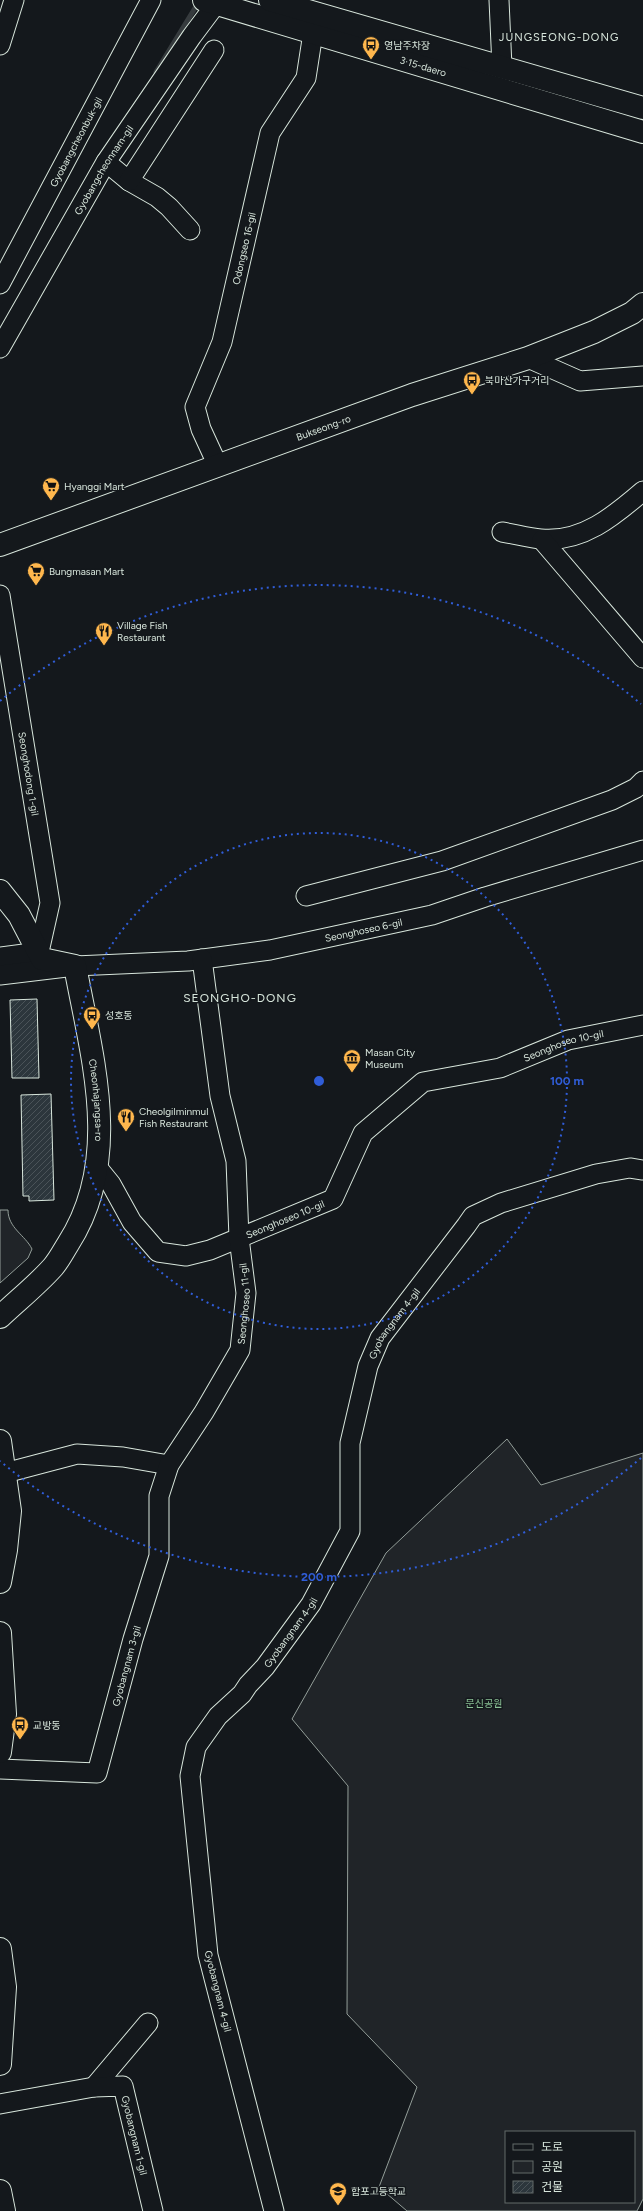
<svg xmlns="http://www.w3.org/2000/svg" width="643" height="2211" font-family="Figtree,'Noto Sans KR',sans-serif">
<defs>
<pattern id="building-hatch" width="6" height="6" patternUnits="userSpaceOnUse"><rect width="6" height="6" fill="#2c363c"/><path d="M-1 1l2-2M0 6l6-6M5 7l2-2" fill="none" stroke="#4a5358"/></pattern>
</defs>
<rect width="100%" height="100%" fill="#14181c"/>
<g fill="#202428" stroke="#939e99" fill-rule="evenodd">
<path d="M0,1210H8C8,1228 25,1235 32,1249L28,1258L0,1283Z"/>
<path d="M507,1439L541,1485L643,1453V2199L637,2211H407L379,2187L417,2087L347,2014L348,1786L292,1719L386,1553ZM506,2132H634V2202H506Z"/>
</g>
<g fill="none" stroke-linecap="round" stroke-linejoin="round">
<path stroke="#363b3e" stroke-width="5" d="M156,72L195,8"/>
</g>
<g fill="url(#building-hatch)" stroke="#d8e6dc">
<path d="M37,999L39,1078H12L10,1000Z"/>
<path d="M51,1094L54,1200L29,1201V1196H23L21,1095Z"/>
</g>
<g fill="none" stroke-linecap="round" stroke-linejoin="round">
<g stroke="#d8e6dc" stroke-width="21">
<g id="minor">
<path d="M499,0L502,67"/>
<path d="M0,45L14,0"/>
<path d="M106,162L129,181L157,197L169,207L190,230"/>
<path d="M129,181L214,50"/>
<path id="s1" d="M0,284L151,0"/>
<path id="s2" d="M0,348L106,162L192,36L219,0"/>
<path d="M528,358L580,381L643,376"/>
<path id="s3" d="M218,466L201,429L195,407L222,342L270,133L306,78L313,33"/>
<path d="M502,532C515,534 528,538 541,539C582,543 614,516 643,491"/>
<path d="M542,540L643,658"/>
<path id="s4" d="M0,595L50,903L39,952L0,957"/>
<path d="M306,896L442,861L612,800L636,788L643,781"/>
<path id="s5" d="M0,975L75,966L188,961L270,950L432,915L485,897L643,850"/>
<path id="s6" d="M98,1168L111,1184L132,1222L158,1252L186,1256L210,1250L333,1199L363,1133L423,1082L500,1068L568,1040L643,1025"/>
<path d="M5,1473L77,1454L123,1457L169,1465"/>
<path id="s7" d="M0,1769L97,1773L133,1639L159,1556V1496L169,1465L204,1412L240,1350L246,1293L239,1238L236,1161L220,1096L202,959"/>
<path d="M94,2087L148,2023"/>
<path id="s8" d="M0,2104L94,2087L123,2086L153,2211"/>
<path id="s9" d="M274,2211L208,1955L190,1776L196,1747L218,1716L242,1694L248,1685L265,1667L311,1604L350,1531V1443L368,1366L380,1338L466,1226L473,1216L501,1203L596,1174L630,1168L643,1170"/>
</g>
</g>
<g stroke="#d8e6dc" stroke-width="24">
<g id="major">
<path id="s10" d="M204,0L643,132"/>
<path d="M270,0L643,108"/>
<path id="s11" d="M0,545L412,395L528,358L594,332L632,313L643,304"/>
<path id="s12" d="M0,891L19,915L42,959L75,966C92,1058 123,1159 68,1244C63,1252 59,1260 53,1267C37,1285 18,1300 0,1317"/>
<path d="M0,1441L10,1511L6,1550L0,1582"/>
<path d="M0,1633L5,1714L0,1752"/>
<path d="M0,1949L5,1987L0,2064"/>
<path d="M0,2191L4,2211"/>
</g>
</g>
<use href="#minor" stroke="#14181c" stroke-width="19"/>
<use href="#major" stroke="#14181c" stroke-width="22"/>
</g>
<g fill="none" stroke="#305dd8" stroke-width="2" stroke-dasharray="2 4">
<circle cx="319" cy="1081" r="248"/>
<path d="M641 1458A496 496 0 0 1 0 1461M0 701A496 496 0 0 1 641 704"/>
</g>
<defs>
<g id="bus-pin" transform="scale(0.9)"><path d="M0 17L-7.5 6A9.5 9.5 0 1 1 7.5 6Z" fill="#ffb74d" stroke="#14181c"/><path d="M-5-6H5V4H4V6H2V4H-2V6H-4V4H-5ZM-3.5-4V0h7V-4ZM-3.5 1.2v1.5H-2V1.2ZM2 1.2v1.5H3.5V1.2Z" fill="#111"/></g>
<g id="supermarket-pin" transform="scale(0.9)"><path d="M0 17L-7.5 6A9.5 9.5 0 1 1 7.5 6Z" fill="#ffb74d" stroke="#14181c"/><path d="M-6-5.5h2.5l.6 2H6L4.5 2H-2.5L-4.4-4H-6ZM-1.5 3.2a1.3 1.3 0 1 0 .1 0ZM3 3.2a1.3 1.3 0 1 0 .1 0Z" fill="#111"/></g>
<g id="restaurant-pin" transform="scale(0.9)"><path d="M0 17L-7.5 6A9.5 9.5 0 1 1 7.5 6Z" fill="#ffb74d" stroke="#14181c"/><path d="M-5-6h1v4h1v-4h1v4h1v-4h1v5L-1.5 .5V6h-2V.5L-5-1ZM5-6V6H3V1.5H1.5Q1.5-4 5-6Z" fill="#111"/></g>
<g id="museum-pin" transform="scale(0.9)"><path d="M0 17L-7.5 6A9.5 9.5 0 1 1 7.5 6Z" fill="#ffb74d" stroke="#14181c"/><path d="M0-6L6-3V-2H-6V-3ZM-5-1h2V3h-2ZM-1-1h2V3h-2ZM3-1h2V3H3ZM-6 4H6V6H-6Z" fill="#111"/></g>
<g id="school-pin" transform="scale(0.9)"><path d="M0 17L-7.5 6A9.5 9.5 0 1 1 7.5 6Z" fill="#ffb74d" stroke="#14181c"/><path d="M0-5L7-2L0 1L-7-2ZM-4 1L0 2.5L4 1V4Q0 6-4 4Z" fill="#111"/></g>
</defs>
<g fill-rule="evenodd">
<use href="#bus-pin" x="371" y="45"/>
<use href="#bus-pin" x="472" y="380"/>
<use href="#supermarket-pin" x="51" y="486"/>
<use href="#supermarket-pin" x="36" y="571"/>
<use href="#restaurant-pin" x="104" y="631"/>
<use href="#bus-pin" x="92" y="1015"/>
<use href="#museum-pin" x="352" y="1058"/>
<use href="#restaurant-pin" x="126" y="1117"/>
<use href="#bus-pin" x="20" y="1725"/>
<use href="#school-pin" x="338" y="2191"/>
</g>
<g text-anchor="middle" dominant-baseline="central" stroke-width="3" stroke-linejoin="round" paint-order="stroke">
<g font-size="10" fill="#d8e6dc" stroke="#14181c" text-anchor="start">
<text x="384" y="45">영남주차장</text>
<text x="485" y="380">북마산가구거리</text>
<text x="64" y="486">Hyanggi Mart</text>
<text x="49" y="571">Bungmasan Mart</text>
<text x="117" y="625">Village Fish<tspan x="117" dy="12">Restaurant</tspan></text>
<text x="105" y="1015">성호동</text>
<text x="365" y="1052">Masan City<tspan x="365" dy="12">Museum</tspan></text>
<text x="139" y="1111">Cheolgilminmul<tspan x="139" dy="12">Fish Restaurant</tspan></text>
<text x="33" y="1725">교방동</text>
<text x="351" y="2191">합포고등학교</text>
</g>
<g font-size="10" fill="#d8e6dc" stroke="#14181c">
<text stroke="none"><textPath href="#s10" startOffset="229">3·15-daero</textPath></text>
<text stroke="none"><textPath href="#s1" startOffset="161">Gyobangcheonbuk-gil</textPath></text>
<text stroke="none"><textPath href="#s2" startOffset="206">Gyobangcheonnam-gil</textPath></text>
<text stroke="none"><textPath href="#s3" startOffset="230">Odongseo 16-gil</textPath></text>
<text stroke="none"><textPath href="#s11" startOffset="344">Bukseong-ro</textPath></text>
<text stroke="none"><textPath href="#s4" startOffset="181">Seonghodong 1-gil</textPath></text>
<text stroke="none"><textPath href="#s5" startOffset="367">Seonghoseo 6-gil</textPath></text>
<text stroke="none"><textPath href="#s6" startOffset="587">Seonghoseo 10-gil</textPath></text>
<text stroke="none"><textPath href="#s12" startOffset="250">Cheonhajangsa-ro</textPath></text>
<text stroke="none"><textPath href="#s6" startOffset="238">Seonghoseo 10-gil</textPath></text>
<text stroke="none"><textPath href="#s7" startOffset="597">Seonghoseo 11-gil</textPath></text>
<text stroke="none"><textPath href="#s9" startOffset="958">Gyobangnam 4-gil</textPath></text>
<text stroke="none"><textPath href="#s9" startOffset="623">Gyobangnam 4-gil</textPath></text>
<text stroke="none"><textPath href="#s7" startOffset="208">Gyobangnam 3-gil</textPath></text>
<text transform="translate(218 1991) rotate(76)">Gyobangnam 4-gil</text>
<text stroke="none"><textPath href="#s8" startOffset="175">Gyobangnam 1-gil</textPath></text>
</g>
<g font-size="10" fill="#8ac095" stroke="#14181c">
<text x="484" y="1703">문신공원</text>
</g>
<g font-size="11" letter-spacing="1" fill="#d8e6dc" stroke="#14181c">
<text x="559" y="37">JUNGSEONG-DONG</text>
</g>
<g font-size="12" letter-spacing="1" fill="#d8e6dc" stroke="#14181c">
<text x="240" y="998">SEONGHO-DONG</text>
</g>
</g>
<circle cx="319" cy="1081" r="6" fill="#305dd8" stroke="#14181c" stroke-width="2"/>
<g font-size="12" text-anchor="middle" font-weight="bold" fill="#305dd8" stroke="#14181c" stroke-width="3" stroke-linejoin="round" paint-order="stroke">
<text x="567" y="1085">100 m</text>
<text x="319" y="1581">200 m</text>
</g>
<rect x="505" y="2131" width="130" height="72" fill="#14181c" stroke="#626a69"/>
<rect x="513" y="2144" width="20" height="6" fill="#14181c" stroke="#626a69"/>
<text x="541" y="2151" font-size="12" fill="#d8e6dc">도로</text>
<rect x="513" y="2161" width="20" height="12" fill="#202428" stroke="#626a69"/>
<text x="541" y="2171" font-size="12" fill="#d8e6dc">공원</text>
<rect x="513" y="2181" width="20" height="12" fill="url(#building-hatch)" stroke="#626a69"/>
<text x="541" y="2191" font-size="12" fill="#d8e6dc">건물</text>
</svg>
